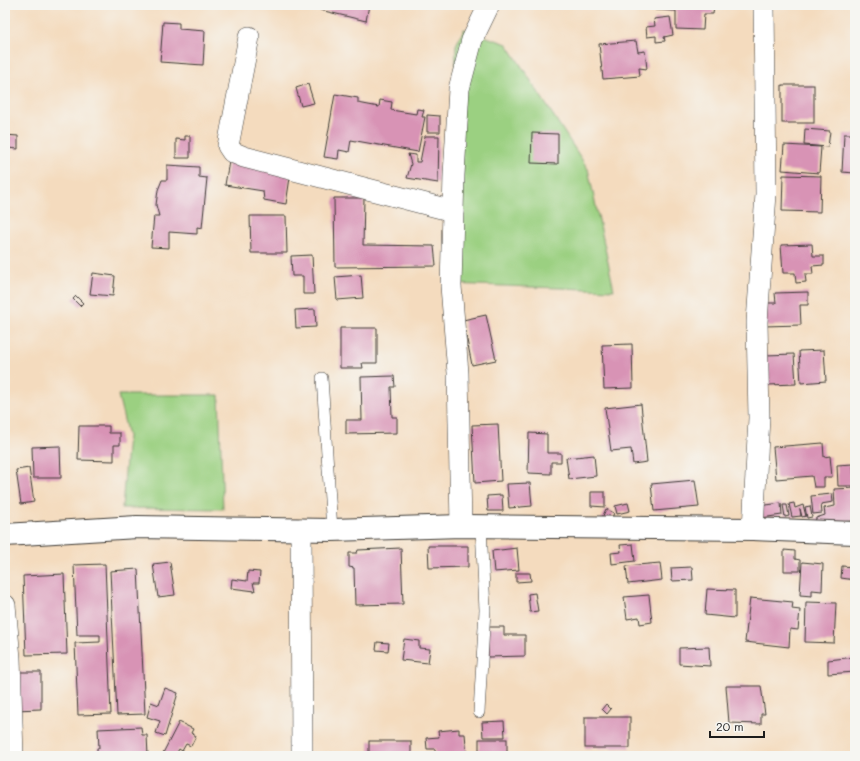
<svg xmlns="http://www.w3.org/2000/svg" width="860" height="761" font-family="Mali,sans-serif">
<rect width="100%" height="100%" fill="#f6f6f2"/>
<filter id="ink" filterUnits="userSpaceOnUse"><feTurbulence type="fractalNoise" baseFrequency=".025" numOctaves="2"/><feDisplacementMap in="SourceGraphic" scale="8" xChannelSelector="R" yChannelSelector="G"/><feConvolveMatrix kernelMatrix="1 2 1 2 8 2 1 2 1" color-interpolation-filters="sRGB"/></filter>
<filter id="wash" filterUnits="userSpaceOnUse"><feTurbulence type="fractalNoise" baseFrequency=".012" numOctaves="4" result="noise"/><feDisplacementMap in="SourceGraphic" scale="16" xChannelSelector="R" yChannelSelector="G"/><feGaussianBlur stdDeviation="0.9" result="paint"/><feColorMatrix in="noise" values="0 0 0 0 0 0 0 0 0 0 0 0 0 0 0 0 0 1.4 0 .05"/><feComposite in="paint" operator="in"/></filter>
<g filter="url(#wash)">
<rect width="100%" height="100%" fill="#f4dbbe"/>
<g fill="#9bd081" stroke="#5c764e">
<path d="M464,29L507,44L588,169L614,290L449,284L456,45Z"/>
<path d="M118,395H219L223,509L122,508L128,436Z"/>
</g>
<g id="blocks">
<g fill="#d893b5">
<path d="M291,5H310L309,9Z"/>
<path d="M321,5H369L366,21L320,10Z"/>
<path d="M655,5H714L713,14H704L703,30L676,29V11L655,10Z"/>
<path d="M670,17L673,35L664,37L665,41L656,42V36L647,37L646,27L655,26L654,19Z"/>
<path d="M163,22L179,23V29L205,31L203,65L160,62Z"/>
<path d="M636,41L638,52L645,51L647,69L639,68L640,76L603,79L599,44Z"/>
<path d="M308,84L314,103L301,106L296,88Z"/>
<rect x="782" y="85" width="32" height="38"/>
<path d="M335,94L358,98V103L379,107L380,100L392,102L391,110L416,114L417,109L424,110L422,117H425L418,152L351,140L349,152L339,150L338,159L324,157Z"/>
<path d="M427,115L440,116V132H427Z"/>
<path d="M805,129L830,131L828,147L804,145Z"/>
<path d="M532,133L558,134V164L531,163Z"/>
<path d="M844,134H855V173L842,172Z"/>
<path d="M5,135L18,136V149L7,148V172H5Z"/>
<path d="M185,136H190V158H176V139L185,140Z"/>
<path d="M425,136H439L438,183L407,178L411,164L408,154L416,155V162H420Z"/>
<path d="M784,145L821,147L819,173L782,170Z"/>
<path d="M229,161L291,171L286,204L264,200L263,191L225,185Z"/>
<path d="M167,165L199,167V177L207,178L202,228L197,227V234L169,232V248L151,247L154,216H159L156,205L158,190L162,180H167Z"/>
<path d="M783,175L821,176L820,212L782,211Z"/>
<path d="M334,198H364L363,245L434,246L436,266L335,267Z"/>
<path d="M250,216H286L287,253H251Z"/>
<path d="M812,244L813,256H824V265L812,266L813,274H805L806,282L796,283L795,273H783L781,245Z"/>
<path d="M312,255L314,294H303V276H292L291,256Z"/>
<path d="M93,273L115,276L113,296L90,294Z"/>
<path d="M361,275L363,298L337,300L335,277Z"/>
<path d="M808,292V305H800L801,325L764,326L763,303H776L775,293Z"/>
<path d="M76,296L83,303L80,306L73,299Z"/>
<path d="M315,309L316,327L296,328L295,310Z"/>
<path d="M486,315L496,360L472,365L463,320Z"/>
<path d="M340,328H377V363H362L363,368H340Z"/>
<path d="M632,344L633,388L604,389L602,345Z"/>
<path d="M824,350L826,381L801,383L799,351Z"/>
<path d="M794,354L796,384L768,385L766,355Z"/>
<path d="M394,376L395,387H391L392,417H397V433L346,434V420H362L361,377Z"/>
<path d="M641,404L647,462L633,464L631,449L611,451L605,408Z"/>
<path d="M498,424L501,481L475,483L472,425Z"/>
<path d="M79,426H109V433H120V445H114V461L78,460Z"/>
<path d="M529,433L547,434V453H561V462H551V474L528,473Z"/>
<path d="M823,443L824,457L830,456L832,477H824V487H814L812,476L776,479L773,447Z"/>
<path d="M60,446L61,478H33L32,447Z"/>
<path d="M594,455L596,476L569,479L566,458Z"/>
<path d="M853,464L854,486H838L837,465Z"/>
<path d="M29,468L34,502L21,504L16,470Z"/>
<path d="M695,480L699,507L654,511L651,484Z"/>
<path d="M530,483L532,506L509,508L507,484Z"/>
<path d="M855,488V521L815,523L816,518L825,515L824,508L835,506L834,489Z"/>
<path d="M591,492H605V507L591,506Z"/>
<path d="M832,494L833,502L821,504L822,513L813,514L811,496Z"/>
<path d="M502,495L503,511H488L487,496Z"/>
<path d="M628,503L630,511L617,514L615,506Z"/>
<path d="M781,503L782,515L761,518L759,506Z"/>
<path d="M794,503L795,508L803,505L806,516L802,517L800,509L801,516L792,517L789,504Z"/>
<path d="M783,505H787L789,516L785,517Z"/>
<path d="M810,506L812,517L807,518L805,507Z"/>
<path d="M606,509L614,513L609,524L601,520Z"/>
<path d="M633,544L635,561L612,564L611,553L621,552L620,545Z"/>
<path d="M428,546H468V567L429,568Z"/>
<path d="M401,548L403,604L355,605L354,568L349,567V553H357L358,550Z"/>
<path d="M517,548L519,570L494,572L492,551Z"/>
<path d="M784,550L795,551V559L800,560V571H784Z"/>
<path d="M170,562L175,595L158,597L153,564Z"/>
<path d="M802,562L823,564L822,591L812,590V596L800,595Z"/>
<path d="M660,563L662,580L628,584L626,566Z"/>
<path d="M105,564L111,714L78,715L75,643L100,642V635H77L74,565Z"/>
<path d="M842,566L854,567L855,580L841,578Z"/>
<path d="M692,567L693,580L672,581L671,568Z"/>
<path d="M138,569L145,714L117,715L110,571Z"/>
<path d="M248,571L260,572L259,583H253L255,591L231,588L232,579L247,581Z"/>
<path d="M516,573H530L531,581L516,582Z"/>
<path d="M64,574L67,654L26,655L23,576Z"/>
<path d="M707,589L735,590V618L705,615Z"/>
<path d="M535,593L538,611L530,612L528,594Z"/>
<path d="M649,595L652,622L640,624L639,617L627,619L624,597Z"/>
<path d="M750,598L793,602L792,609L800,610L798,630L790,629L789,647L745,642Z"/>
<path d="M806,602L836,603L834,643L805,642Z"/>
<path d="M488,627H504V635H525V656L488,657Z"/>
<path d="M404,639L419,641V648L430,649L428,663L401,660Z"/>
<path d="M377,642L389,643L388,651L376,650Z"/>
<path d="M709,647L710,666L679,664V648Z"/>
<path d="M855,657V672L828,674V660Z"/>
<path d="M16,672H41V709L14,710Z"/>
<path d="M726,686H761L765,714H761V724L729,723Z"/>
<path d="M165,688L178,693L165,736L156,733L160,721L147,717L151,702L159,705Z"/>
<path d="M606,704L611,709L607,714L602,709Z"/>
<rect x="585" y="717" width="45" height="31"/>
<path d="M504,721L505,737H483L482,722Z"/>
<path d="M179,722L193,729L191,733L196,736L191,746L186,744L182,751L179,749L175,756H164L162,755Z"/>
<path d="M141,727L142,735H147L148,756H97V748H99L98,729Z"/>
<path d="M459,729V734H465L467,756H435V749H427L426,738L439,737L438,731Z"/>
<rect x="479" y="739" width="28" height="17"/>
<rect x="369" y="741" width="42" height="15"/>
</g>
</g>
</g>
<g filter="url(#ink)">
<use href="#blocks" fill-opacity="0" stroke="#3c3934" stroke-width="1"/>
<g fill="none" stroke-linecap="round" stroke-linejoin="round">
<g stroke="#3c3934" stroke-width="12">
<g id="service">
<path d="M322,378L332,530"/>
<path d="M479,712L485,610L481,527"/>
</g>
</g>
<g stroke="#3c3934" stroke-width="22">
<g id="minor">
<path d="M249,37L228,146L232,152L244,157L453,211"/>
<path d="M461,526L458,373L451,286L454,175L459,89L472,40L488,7"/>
<path d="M301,529L302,756"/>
<path d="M753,529L759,418L757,322L766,194L764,5"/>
<path d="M5,605L10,658L13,756"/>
</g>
</g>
<g stroke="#3c3934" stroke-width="24">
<path id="secondary" d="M5,535L137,527L332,530L461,526L753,529L855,533"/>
</g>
<use href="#service" stroke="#fff" stroke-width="11"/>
<use href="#minor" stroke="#fff" stroke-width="21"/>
<use href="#secondary" stroke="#fff" stroke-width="22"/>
</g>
</g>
<rect width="860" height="761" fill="none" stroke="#f6f6f2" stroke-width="20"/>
<path d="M710 731v6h54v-6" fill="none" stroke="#1c1c1c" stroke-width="2"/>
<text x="716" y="731" font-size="12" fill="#1c1c1c" stroke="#f6f6f2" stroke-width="3" paint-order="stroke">20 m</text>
</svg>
